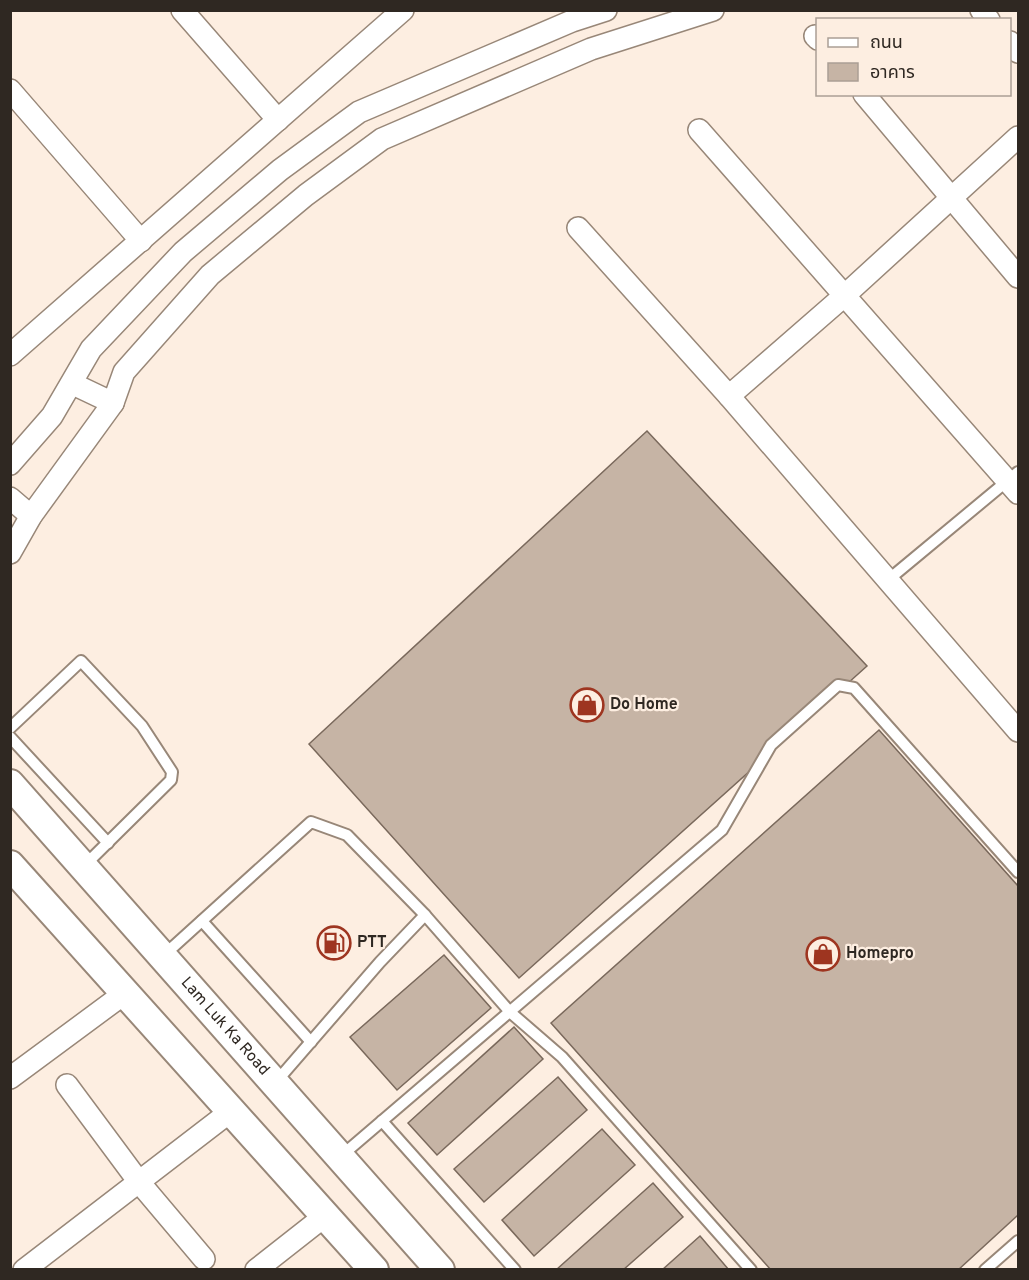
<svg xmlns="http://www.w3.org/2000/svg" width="1029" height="1280" font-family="Overpass,'Noto Sans Thai',sans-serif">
<rect width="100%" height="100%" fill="#fdeee1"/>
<g fill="#c6b4a5" stroke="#7a695c" stroke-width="1.5">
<path d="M647,431L867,666L519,978L309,744Z"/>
<path d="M879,730L1018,886V1215L958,1270H771L551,1023Z"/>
<path d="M444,955L491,1008L397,1090L350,1037Z"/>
<path d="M514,1027L543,1059L437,1155L408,1123Z"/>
<path d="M558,1077L587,1110L484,1202L454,1169Z"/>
<path d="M602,1129L635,1165L534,1256L502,1220Z"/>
<path d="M653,1183L683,1217L623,1270H556Z"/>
<path d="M700,1236L729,1270H662Z"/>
</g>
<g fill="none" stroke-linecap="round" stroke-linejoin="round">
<g stroke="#988778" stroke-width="14">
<g id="service">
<path d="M888,580L1018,472"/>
<path d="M10,728L81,661L142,726L172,772L171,780L85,865"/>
<path d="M10,737L108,843"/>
<path d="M425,915L510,1012L562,1057L751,1270"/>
<path d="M202,921L311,1042"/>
<path d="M163,956L311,822L347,835L425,915L380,962L276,1082"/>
<path d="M382,1121L515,1270"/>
<path d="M340,1157L722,830L771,745L838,685L854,688L1018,872"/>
<path d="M985,1270L1018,1241"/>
</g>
</g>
<g stroke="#988778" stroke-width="24">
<g id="minor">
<path d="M182,10L278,120"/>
<path d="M981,10L989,20"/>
<path d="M815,36L818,39"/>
<path d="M1010,42L1018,52"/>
<path d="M10,90L141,241"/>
<path d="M864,94L1018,277"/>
<path d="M699,130L1018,493"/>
<path d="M578,228L729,396L1018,731"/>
<path d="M10,355L403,10"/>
<path d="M73,384L113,403"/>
<path d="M729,396L844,296L1018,137"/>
<path d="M10,464L52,416L91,349L183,252L280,170L359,112L572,21L606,10"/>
<path d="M10,498L31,516"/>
<path d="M10,553L31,516L113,403L124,372L210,275L306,195L382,139L591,49L713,10"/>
<path d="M10,1078L125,993"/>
<path d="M67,1085L139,1182L204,1259"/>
<path d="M24,1270L231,1111"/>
<path d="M256,1270L326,1215"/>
</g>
</g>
<g stroke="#988778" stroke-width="32">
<g id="secondary">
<path id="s1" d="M10,784L440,1270"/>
<path d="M10,865L374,1270"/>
</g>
</g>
<use href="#service" stroke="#fff" stroke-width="10"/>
<use href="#minor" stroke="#fff" stroke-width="21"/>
<use href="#secondary" stroke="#fff" stroke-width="28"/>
</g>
<defs>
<g id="shop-ring" transform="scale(1.725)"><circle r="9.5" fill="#fdeee1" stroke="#9e3520" stroke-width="1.5"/><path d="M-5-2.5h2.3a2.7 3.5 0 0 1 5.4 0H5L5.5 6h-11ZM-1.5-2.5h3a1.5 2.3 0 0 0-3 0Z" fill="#9e3520"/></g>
<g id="fuel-ring" transform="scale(1.725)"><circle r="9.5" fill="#fdeee1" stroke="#9e3520" stroke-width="1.5"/><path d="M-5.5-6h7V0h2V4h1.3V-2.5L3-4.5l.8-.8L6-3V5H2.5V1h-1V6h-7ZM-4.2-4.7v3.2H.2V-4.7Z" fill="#9e3520"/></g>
</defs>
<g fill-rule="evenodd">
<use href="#shop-ring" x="587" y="705"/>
<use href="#fuel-ring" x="334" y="943"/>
<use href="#shop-ring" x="823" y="954"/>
</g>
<g text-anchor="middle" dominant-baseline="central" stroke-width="4.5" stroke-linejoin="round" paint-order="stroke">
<g font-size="16" font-weight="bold" fill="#2f2822" stroke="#fdeee1" text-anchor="start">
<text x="610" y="705">Do Home</text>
<text x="357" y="943">PTT</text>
<text x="846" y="954">Homepro</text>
</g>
<g font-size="16" fill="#2f2822" stroke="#fdeee1">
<text stroke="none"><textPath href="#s1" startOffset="324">Lam Luk Ka Road</textPath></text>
</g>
</g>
<rect width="1029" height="1280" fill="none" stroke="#2f2822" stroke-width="24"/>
<rect x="816" y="18" width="195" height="78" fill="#fdeee1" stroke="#ab9f95" stroke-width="1.5"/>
<rect x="828" y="38" width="30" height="9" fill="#ffffff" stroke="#ab9f95" stroke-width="1.5"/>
<text x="870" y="48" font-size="18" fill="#2f2822">ถนน</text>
<rect x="828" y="63" width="30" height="18" fill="#c6b4a5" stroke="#ab9f95" stroke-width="1.5"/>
<text x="870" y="78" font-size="18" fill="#2f2822">อาคาร</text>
</svg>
